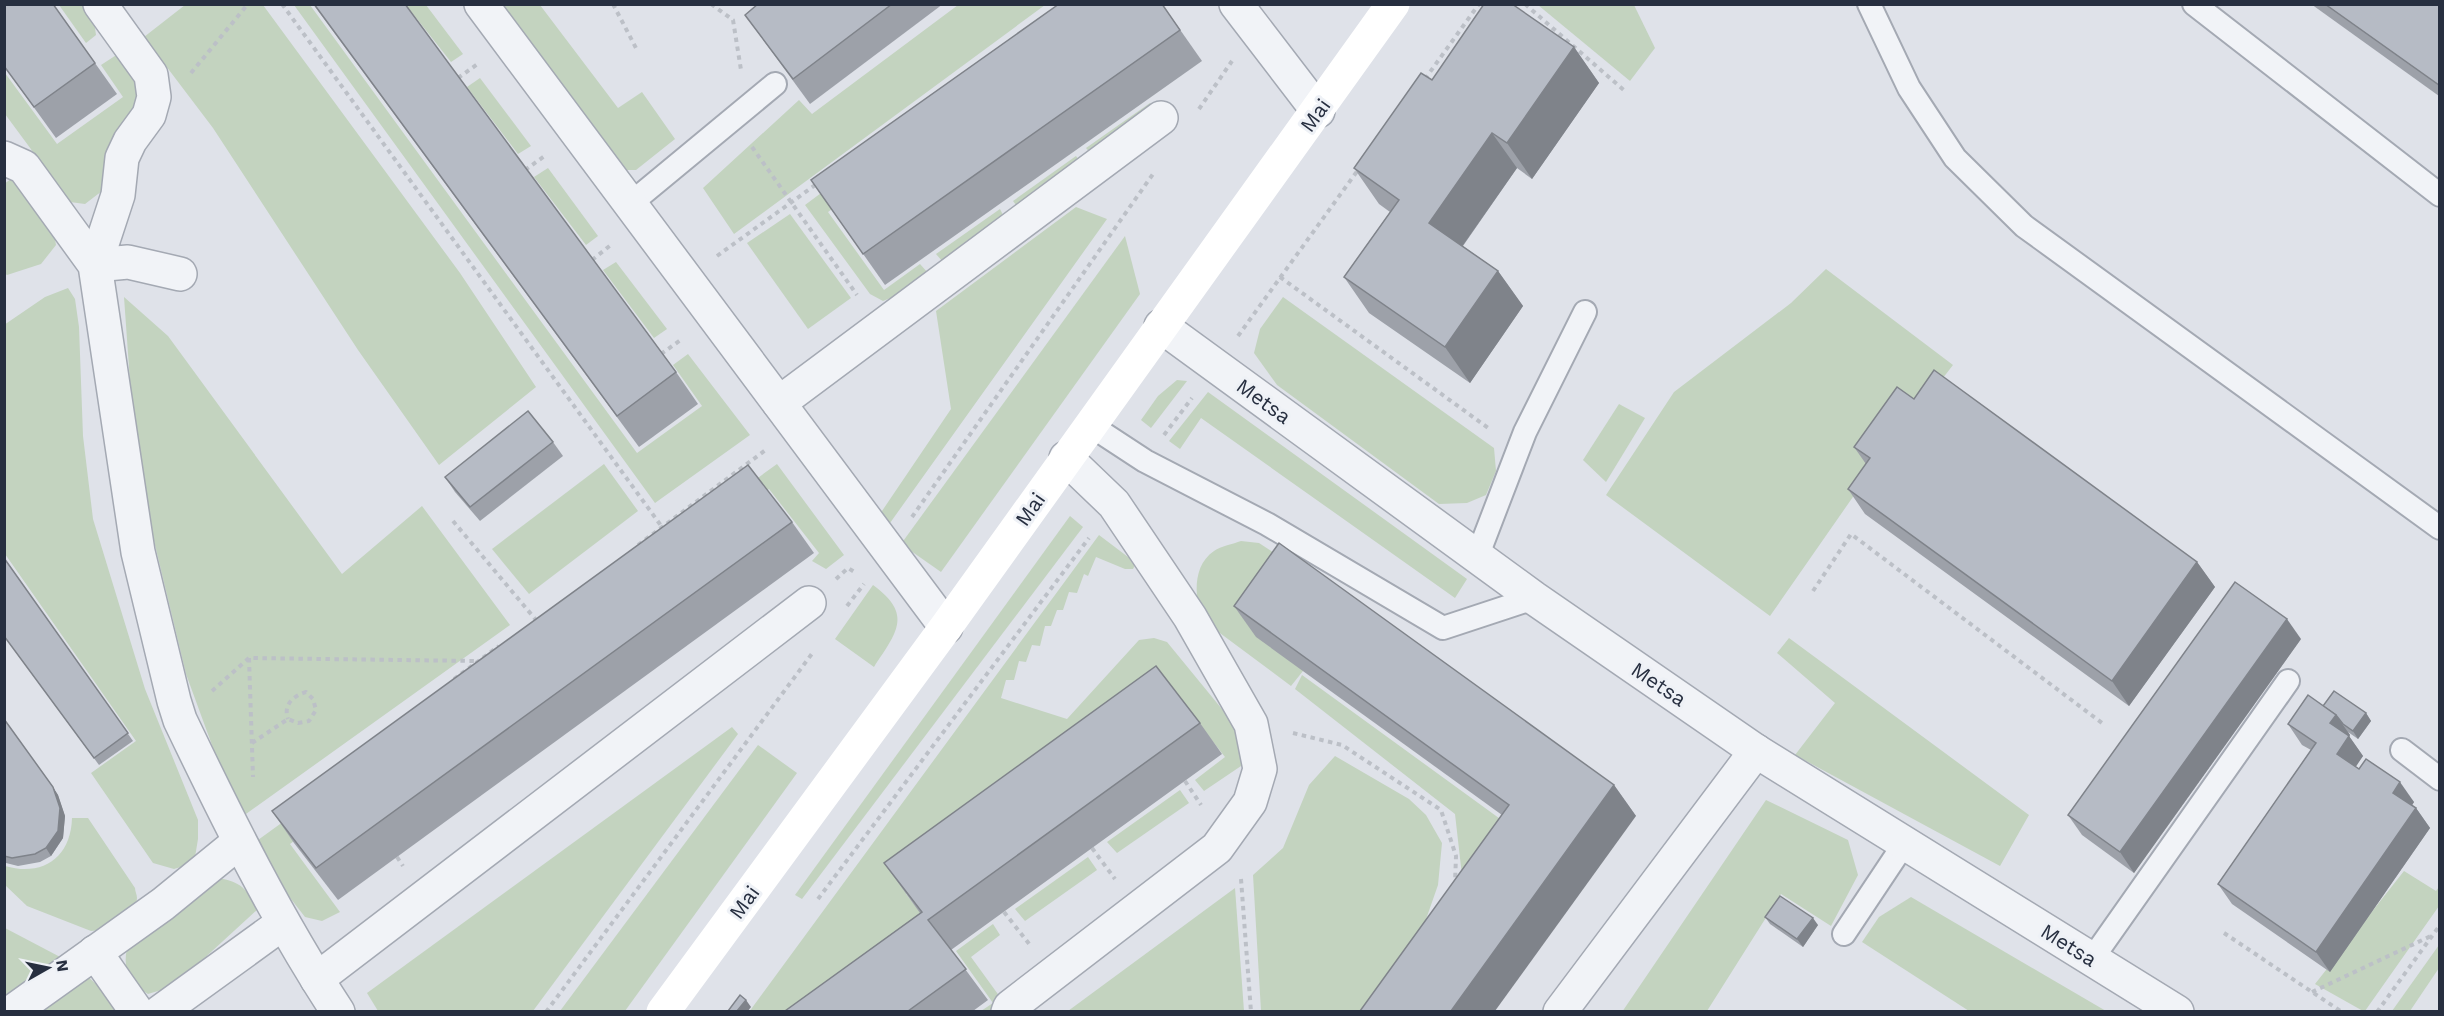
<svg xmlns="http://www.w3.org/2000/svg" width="2444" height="1016" font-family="'Work Sans',sans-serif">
<rect width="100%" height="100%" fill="#dfe2e9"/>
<g fill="#c3d3bf">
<path d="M59,5H86L93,14L96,35L86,43Z"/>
<path d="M185,5H263L460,273L536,387L439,465L358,350L213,128L144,37Z"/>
<path d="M294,5H310L637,453L702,406L673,365L688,354L750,435L655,503Z"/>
<path d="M406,5H426L463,54L451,62Z"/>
<path d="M496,5H540L618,108L642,92L675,139L636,170H622Z"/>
<path d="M958,5H1045L734,234L703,188L799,100L812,114Z"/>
<path d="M1073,5H1118L828,212L884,290L920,264L928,273L893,297L883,301L870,294L805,205Z"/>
<path d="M1538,5H1634L1655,48L1630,81Z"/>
<path d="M121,52L145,88L143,109L120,129L106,151L102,191L85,204L70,202L5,114V73L57,144L123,97L101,65Z"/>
<path d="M480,78L531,146L518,154L467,87Z"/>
<path d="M1150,103L1156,112L1093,156L1086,148Z"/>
<path d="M1076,156L1082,165L1019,209L1013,201Z"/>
<path d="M548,168L598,236L586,245L534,177Z"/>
<path d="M11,179L54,233L56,245L41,264L7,275L4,273V184Z"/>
<path d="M1076,207L1107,219L885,530L882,511L951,409L936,311Z"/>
<path d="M1000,209L1005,219L943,262L936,254Z"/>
<path d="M790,214L851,298L808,329L747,243Z"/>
<path d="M1125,236L1140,294L941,572L901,544Z"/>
<path d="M616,262L667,329L654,338L603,270Z"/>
<path d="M1826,269L1953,365L1871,471L1770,616L1606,495L1674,392L1791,303Z"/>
<path d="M68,288L75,299L79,327L83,436L93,519L145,689L198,820V839L194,863L174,869L153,863L91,773L136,741L5,554L4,325L45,297Z"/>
<path d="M124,297L168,336L342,574L422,506L510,625L239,819L186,674L136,466Z"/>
<path d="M1283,297L1494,448L1496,471L1486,495L1467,503L1439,504L1277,385L1254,353L1260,329Z"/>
<path d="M1177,380L1187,381L1151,428L1141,420L1158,396Z"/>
<path d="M1208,392L1467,579L1455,598L1201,418L1180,449L1169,441Z"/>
<path d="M1619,404L1645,418L1606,482L1583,460Z"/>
<path d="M604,464L638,511L529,594L492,549Z"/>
<path d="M777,464L844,555L826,569L812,561L819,553L769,489L290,844L340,912L322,921L305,917L256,854L258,840Z"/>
<path d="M1070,516L1083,527L802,899L795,895Z"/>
<path d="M1099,535L1136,563L1133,569H1125L1096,557L1088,576L1084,574L1077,593L1069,592L1063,610H1057L1051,626H1045L1040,646L1032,645L1026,662L1019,661L1014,680H1006L1001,698L1067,719L1139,640L1154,638L1167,642L1235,725L1244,764L1204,791L1195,780L1225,757L1178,697L906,894L944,943L850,1011L749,1012Z"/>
<path d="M1241,541L1259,543L1282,558L1303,671L1291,686L1201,619C1195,596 1192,566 1214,551C1221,546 1233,544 1241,541Z"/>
<path d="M873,585C914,615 896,633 874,667L835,639Z"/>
<path d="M1789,638L2029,815L2000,866L1795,755L1835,703L1777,653Z"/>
<path d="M1302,675L1525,837L1465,902L1455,814L1295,689Z"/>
<path d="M732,727L738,734L533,1011H378L367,993Z"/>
<path d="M758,745L797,773L625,1011H560Z"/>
<path d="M1335,756L1409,799L1426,815L1442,843L1438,885L1424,925L1360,1011H1261L1253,875L1283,848L1309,785Z"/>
<path d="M1180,790L1189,803L1117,853L1107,842Z"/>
<path d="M1766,800L1848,840L1858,875L1831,926L1781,894L1707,1011L1622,1012Z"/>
<path d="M72,818H88L135,888C135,891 137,895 137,898C137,915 106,931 91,931L27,906L5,885V866C42,877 71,858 72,818Z"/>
<path d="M1088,857L1097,870L1025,921L1015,909Z"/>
<path d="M2404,871L2436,891L2439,887V906L2365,1011H2363L2315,984Z"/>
<path d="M219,878C243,883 246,889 258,909L174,986L148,994C125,982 122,963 129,941Z"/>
<path d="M1235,888L1244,1011H1068Z"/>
<path d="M1911,897L2106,1011H1969L1862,942L1879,917Z"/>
<path d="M993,924L1000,935L971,957L1000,997L997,1011H981L993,1003L956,951Z"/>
<path d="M5,928L64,959L5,996Z"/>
<path d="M2439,945V968L2410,1011H2392Z"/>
<path d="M85,974L97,985L118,1011L31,1012Z"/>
</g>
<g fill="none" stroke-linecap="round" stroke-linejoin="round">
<g stroke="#a4a9b3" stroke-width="26">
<g id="lane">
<path d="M1869,4L1909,88L1955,158L2024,226L2440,528"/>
<path d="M2194,4L2440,195"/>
<path d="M630,204L775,84"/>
<path d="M1090,425L1145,461L1267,524L1443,628L1534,598"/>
<path d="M1477,557L1525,432L1585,312"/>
<path d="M2402,750L2440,779"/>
<path d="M1844,934L1904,844"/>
<path d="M2092,959L2288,681"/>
</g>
</g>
<g stroke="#a4a9b3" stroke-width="36">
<g id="street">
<path d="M100,4L151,75L154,97L149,115L130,141L122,158L118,195L95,265L128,262L180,274"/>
<path d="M481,4L946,627"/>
<path d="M1236,4L1318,111"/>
<path d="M4,158L24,167L95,265L138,552L174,701L180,720C228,820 277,919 338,1012"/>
<path d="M1161,326L1534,598L1756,751L2177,1012"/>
<path d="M779,403L1161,118"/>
<path d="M95,952L137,1012"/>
<path d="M317,979L809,603"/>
<path d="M12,1012L163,904L239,842"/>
<path d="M160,1012L283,923"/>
<path d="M1008,1012L1010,1007L1217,848L1250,802L1260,769L1251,724L1190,617L1114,504L1066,458"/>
<path d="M1560,1012L1756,751"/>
</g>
</g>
<g stroke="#bcc0c7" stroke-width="4" stroke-dasharray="4.5 4.5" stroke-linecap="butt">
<path d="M282,4L662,527"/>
<path d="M613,4L637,50"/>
<path d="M711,4L733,20L741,70"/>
<path d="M1525,4L1626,92"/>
<path d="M191,73L248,4"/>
<path d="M458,78L479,63"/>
<path d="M1425,79L1479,4"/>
<path d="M1199,109L1232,61"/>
<path d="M752,147L857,295"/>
<path d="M525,170L546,155"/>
<path d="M717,256L818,183"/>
<path d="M592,260L612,244"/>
<path d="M1280,277L1491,430"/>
<path d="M1238,336L1358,170"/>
<path d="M661,354L682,339"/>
<path d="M1164,435L1192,398"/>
<path d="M912,517L1153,174"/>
<path d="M453,521L536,620"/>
<path d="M638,545L767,449"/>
<path d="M836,579L848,568L856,573"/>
<path d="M1813,591L1851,534L2102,723"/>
<path d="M847,606L864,584"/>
<path d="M249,658L253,777"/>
<path d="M454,679L499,646"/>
<path d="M212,691L249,658L476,661"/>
<path d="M1293,733L1342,745L1441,810L1456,856L1455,883"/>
<path d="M252,743L288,719L298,723L309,721L316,710L313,699L306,692C293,696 283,705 288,719"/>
<path d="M1185,781L1201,805"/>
<path d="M1092,848L1115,879"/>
<path d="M397,857L403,866"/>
<path d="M1241,879L1251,1012"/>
<path d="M818,899L1089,538"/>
<path d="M1004,912L1030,945"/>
<path d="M2224,933L2342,1012"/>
<path d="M2312,992L2431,936"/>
<path d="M546,1012L814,651"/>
<path d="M2377,1012L2440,925"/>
</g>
<use href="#lane" stroke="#f1f3f7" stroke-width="22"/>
<use href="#street" stroke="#f1f3f7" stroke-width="33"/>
<path stroke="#fff" stroke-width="33" d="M663,1012L946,627L1393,4"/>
</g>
<g fill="#9da1a9">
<path d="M53,4L117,94L56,138L4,66Z"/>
<path d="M313,4H405L676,372L698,404L639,447Z"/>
<path d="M758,4H943L810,104L745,15Z"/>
<path d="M1162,4L1202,61L885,285L811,180Z"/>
<path d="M2311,4H2439V96Z"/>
<path d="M1574,47L1599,83L1532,179L1517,168L1463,246L1498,271L1523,306L1470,383L1369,313L1344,277L1390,212L1379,204L1354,168L1432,80Z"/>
<path d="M1914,399L2197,562L2215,587L2129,706L1865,514L1848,489L1866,464L1854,447Z"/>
<path d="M553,442L563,456L480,521L455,492L445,477Z"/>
<path d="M792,522L814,553L338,900L294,843L272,811Z"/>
<path d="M4,558L133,741L99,765L4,636Z"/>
<path d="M1234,606L1614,785L1636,816L1502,815L1256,637Z"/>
<path d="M2301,639L2134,873L2082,835L2068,815Z"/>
<path d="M2323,706L2366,713L2371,721L2358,739L2348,732L2350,735L2349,736L2363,756L2355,766L2414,802L2412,805L2416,808L2430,828L2330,972L2232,904L2218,884L2311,750L2302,745L2288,724Z"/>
<path d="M4,719L58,795L65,816L63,838L51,856L40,862L18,866L6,863L4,861Z"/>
<path d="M1200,723L1222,754L951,950L988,1000L973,1011H785L920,913L884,863Z"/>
<path d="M1765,917L1818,925L1803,947L1770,924Z"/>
</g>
<g fill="#7f838a">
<path d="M1574,47L1599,83L1532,179L1507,143Z"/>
<path d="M1492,133L1517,168L1454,258L1429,223Z"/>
<path d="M1498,271L1523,306L1470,383L1445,347Z"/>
<path d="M2197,562L2215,587L2129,706L2112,681Z"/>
<path d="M2287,619L2301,639L2134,873L2120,852Z"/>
<path d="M2366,713L2371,721L2358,739L2353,731Z"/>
<path d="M2336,715L2350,735L2349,736L2363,756L2351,774L2337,754L2330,723Z"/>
<path d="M2400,782L2414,802L2407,813L2393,793Z"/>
<path d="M1614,785L1636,816L1495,1011H1451Z"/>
<path d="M53,787L58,795L65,816L63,838L51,856L46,848Z"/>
<path d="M2416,808L2430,828L2330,972L2316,952Z"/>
<path d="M1813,918L1818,925L1803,947L1797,939Z"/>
<path d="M746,1000L751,1007L748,1011H737Z"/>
</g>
<g fill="#b6bbc5" stroke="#7f838a" stroke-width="1.5">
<path d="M4,4H53L95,63L34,107L4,66Z"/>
<path d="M314,4H405L676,372L617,416Z"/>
<path d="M758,4H892L793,79L745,15Z"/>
<path d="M1059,4H1162L1180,30L863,254L811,180Z"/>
<path d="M1484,4H1512L1574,47L1507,143L1492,133L1429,223L1498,271L1445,347L1344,277L1399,200L1354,168L1421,73L1432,80Z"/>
<path d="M2325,4H2439V85Z"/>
<path d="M1934,370L2197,562L2112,681L1848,489L1870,458L1854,447L1897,387L1914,399Z"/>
<path d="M528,411L553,442L470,507L445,477Z"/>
<path d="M748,465L792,522L316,868L272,811Z"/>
<path d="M1279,543L1614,785L1451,1011H1360L1509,805L1234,606Z"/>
<path d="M4,558L128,733L94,758L4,636Z"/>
<path d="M2235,582L2287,619L2120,852L2068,815Z"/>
<path d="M1156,666L1200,723L928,920L966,969L908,1011H785L922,912L884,863Z"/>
<path d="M2334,691L2366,713L2353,731L2343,724L2336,715L2323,706Z"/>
<path d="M2308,695L2336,715L2330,723L2349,736L2337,754L2359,769L2366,759L2400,782L2393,793L2416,808L2316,952L2218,884L2316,743L2288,724Z"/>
<path d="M4,719L53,787L60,808L58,831L46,848L35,854L12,858L4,856Z"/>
<path d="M1780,896L1813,918L1797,939L1765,917Z"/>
<path d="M740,995L746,1000L737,1011H728Z"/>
</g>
<g text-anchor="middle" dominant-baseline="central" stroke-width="6" stroke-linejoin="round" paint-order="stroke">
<g font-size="21" fill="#272f40" stroke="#eef1f6">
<text transform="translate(1315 115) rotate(-54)">Mai</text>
<text transform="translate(1264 401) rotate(36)">Metsa</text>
<text transform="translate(1030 509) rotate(-55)">Mai</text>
<text transform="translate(1659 684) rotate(34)">Metsa</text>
<text transform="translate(744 902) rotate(-54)">Mai</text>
<text transform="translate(2069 945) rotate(32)">Metsa</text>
</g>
</g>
<rect width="2444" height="1016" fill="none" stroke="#272f40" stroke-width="12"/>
<g transform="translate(48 968) rotate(81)" stroke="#eef1f6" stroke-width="4.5" paint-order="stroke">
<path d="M0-4.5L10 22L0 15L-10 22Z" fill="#272f40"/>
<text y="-9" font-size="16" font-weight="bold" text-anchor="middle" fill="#272f40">N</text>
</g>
</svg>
